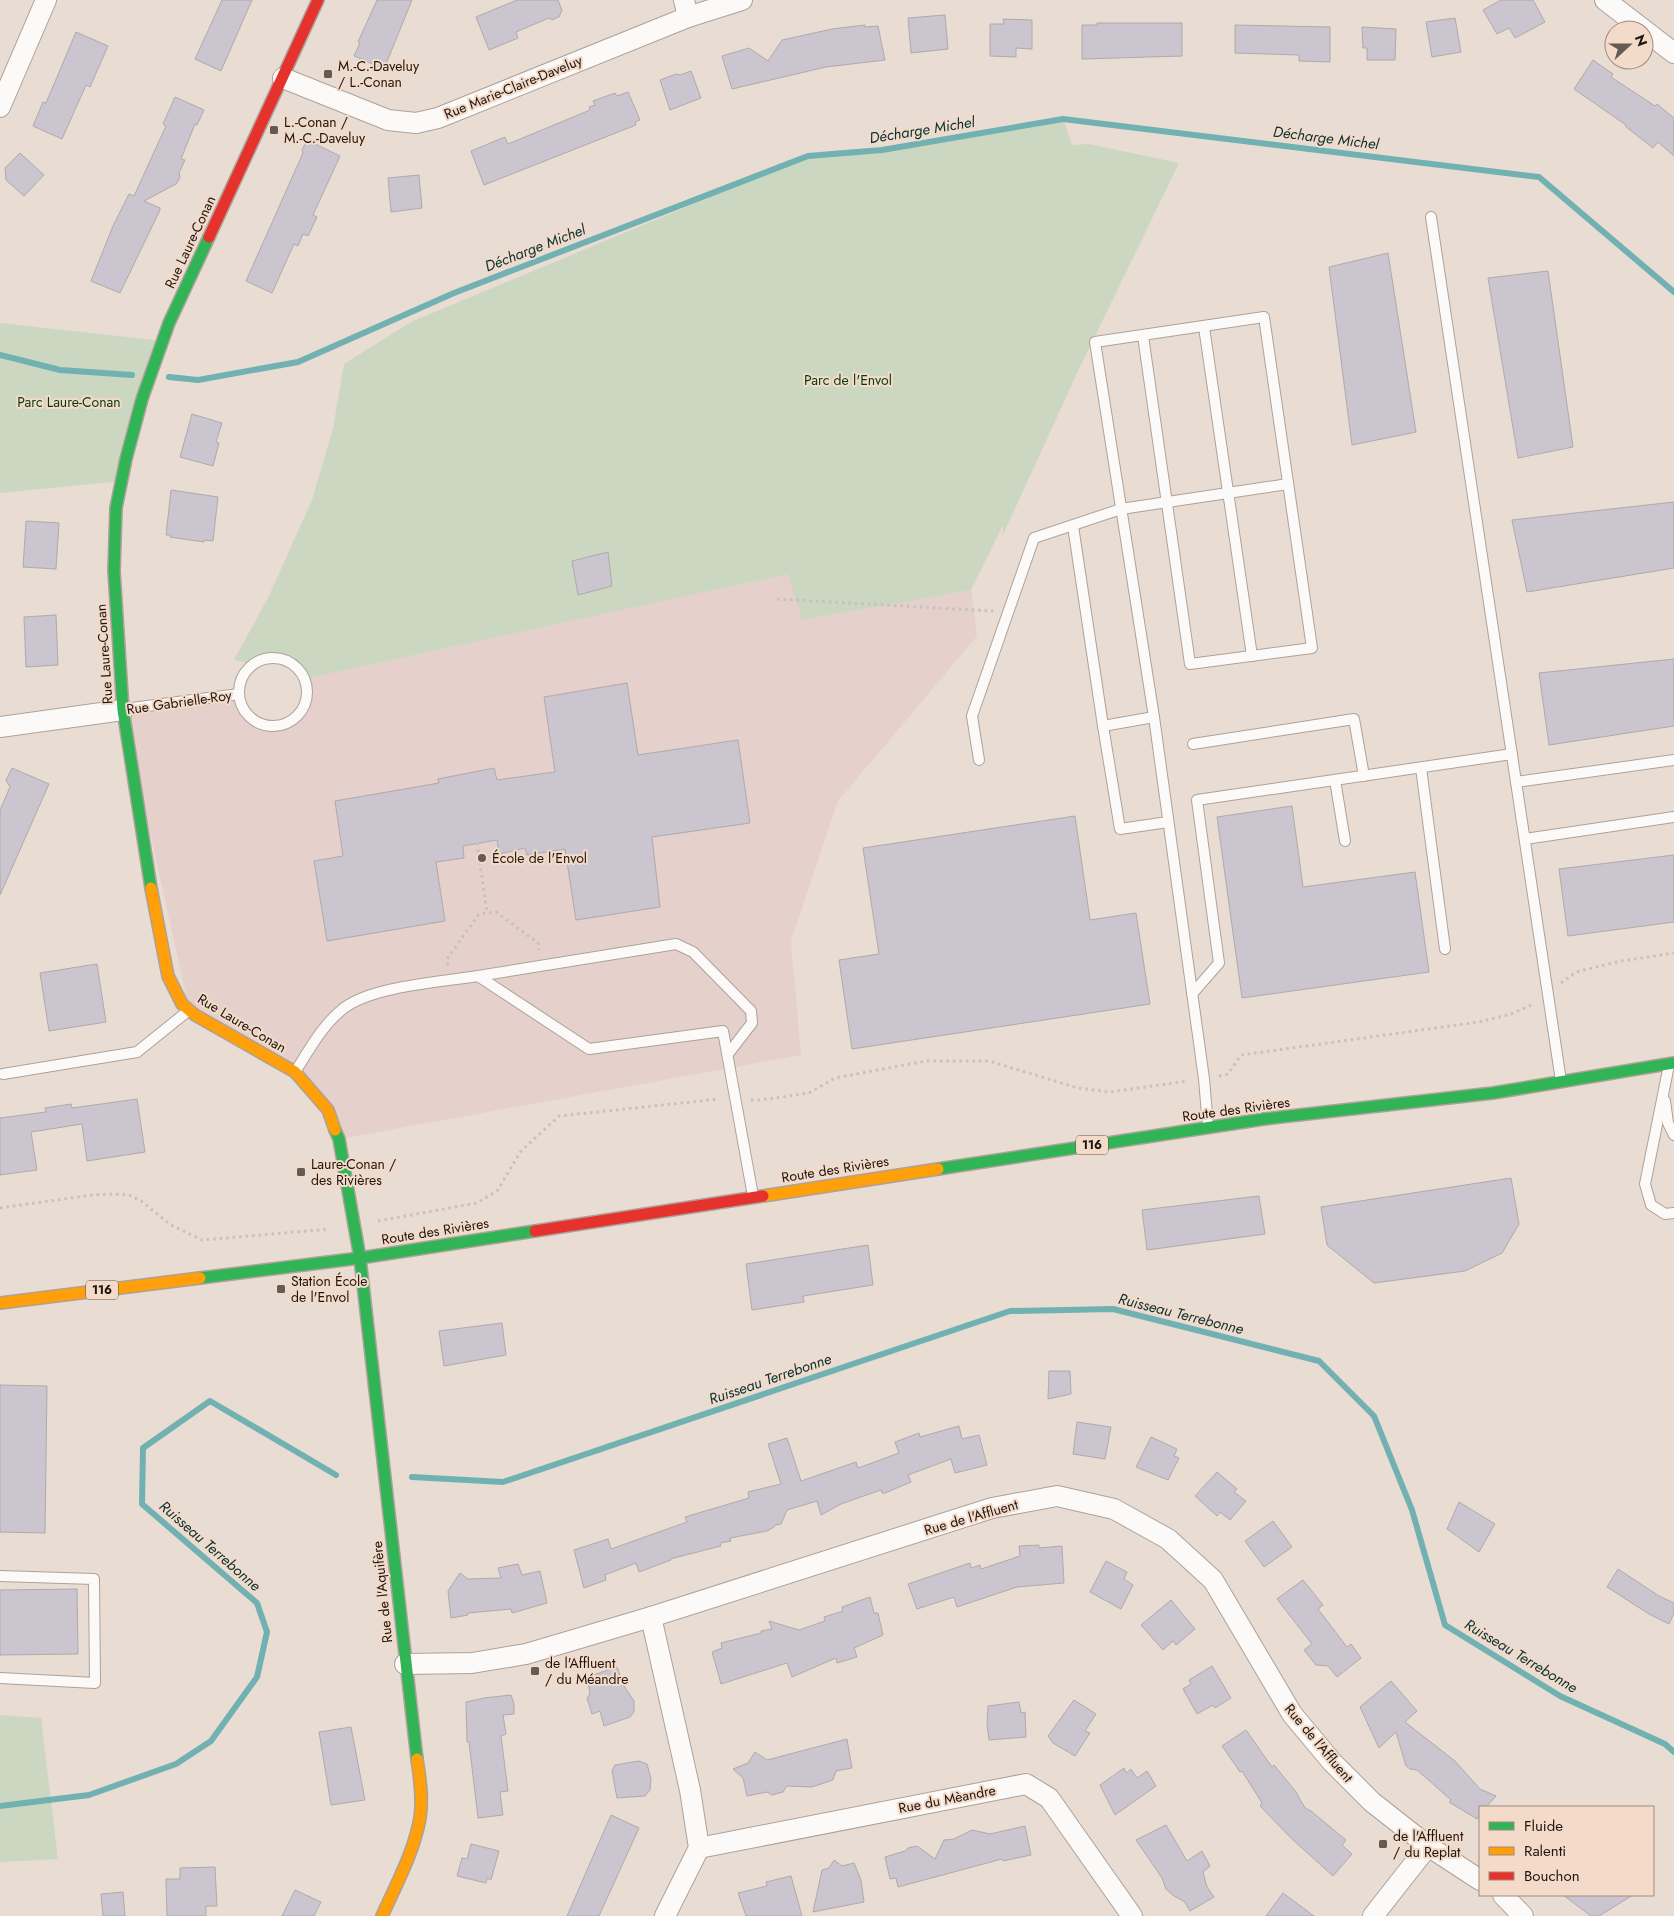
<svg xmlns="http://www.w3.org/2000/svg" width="1674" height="1916" font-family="Jost,sans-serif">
<rect width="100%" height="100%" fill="#e9dcd3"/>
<path fill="#e5d0cb" d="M788,574L802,620L971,590L977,636L838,801L791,941L801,1055L339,1139L321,1101L187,1000L123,710L239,694L244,711L250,718L265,725L280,726L295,718L301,711L307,696L304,679Z"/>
<g fill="#cbd7c1">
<path d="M1063,119L1072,145L1089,144L1179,163L1077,373L1003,535V525L971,590L802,620L788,574L304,679L295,666L285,660L269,658L252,664L234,660L268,598L312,500L333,429L344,364L411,322L808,156L911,147Z"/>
<path d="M0,323L163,341L122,481L0,493Z"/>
<path d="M0,1715L41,1718L58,1859L0,1862Z"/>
</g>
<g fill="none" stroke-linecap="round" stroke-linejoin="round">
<g stroke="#71b1b1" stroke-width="6">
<path d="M0,355L60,370L132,375"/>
<path d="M169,377L198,380L298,362L454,293L808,156L882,150L1063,119L1539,177L1674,292"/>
<path d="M412,1477L503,1482L1010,1311L1113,1309L1319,1361L1374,1416L1412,1510L1445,1625L1560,1696L1665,1744L1674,1752"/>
<path d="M0,1806L89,1795L176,1764L211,1741L257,1677L267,1632L257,1603L142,1504L143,1448L210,1401L336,1475"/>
</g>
</g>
<g fill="#cac5ce" stroke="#afaaab">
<path d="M222,0H252L221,71L195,59Z"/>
<path d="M377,0H412L384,69L354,56L360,43L358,42Z"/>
<path d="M517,0H558L562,10L559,17L552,20L549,18L516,32L518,38L489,50L476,17Z"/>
<path d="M1501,0H1533L1545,22L1515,38L1509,28L1497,34L1483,10Z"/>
<path d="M945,15L948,49L911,53L908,18Z"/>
<path d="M1455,18L1461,52L1432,57L1426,22Z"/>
<path d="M1003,19L1032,20V49L1016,48V57L990,56V24H1004Z"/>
<path d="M1097,23H1182V56L1082,59V25H1097Z"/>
<path d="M865,25V27L878,26L885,60L826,67L732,89L722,56L749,48L768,61L782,40L832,29Z"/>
<path d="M1235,25L1330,27V62L1299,61V55L1235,53Z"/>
<path d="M1362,27L1396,29L1395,60H1367V48H1363Z"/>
<path d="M76,32L108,46L90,87L86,85L62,139L33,126L43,102L46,103Z"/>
<path d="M1593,60L1613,74L1611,77L1655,106L1657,104L1674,118V156L1658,142L1653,148L1625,126L1626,125L1574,89Z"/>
<path d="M691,71L701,98L670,110L660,80L676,74L680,75Z"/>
<path d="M628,92L640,120L635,122L636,125L484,185L471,151L505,137L508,144L590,110L589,107L595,105L593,101L615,93L617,96Z"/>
<path d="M175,97L204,110L197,125L195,124L181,159L185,160L179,173L180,178L176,184L144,201L160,208V210L120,293L91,281L113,226L129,194L134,196L166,126L163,124Z"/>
<path d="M307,140L340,156L313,215L317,217L308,236L303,234L298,246L294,244L272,293L246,281L303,153L302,150Z"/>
<path d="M20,153L44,175L24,196L6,180L5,168Z"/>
<path d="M419,175L422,208L391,212L388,178Z"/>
<path d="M1388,253L1416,432L1352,445L1329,267Z"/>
<path d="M1548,271L1573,447L1518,458L1488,278Z"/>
<path d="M192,414L222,423L216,442L219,443L213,466L180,457Z"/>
<path d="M171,490L218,497L213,541L204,540V542L170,537V535H166Z"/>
<path d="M1674,502V568L1527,592L1512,520Z"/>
<path d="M26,521L59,523L56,569L23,567Z"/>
<path d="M608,552L612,586L578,595L572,561Z"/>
<path d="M56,615L58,665L26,667L24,617Z"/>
<path d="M1674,659V726L1549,745L1539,673Z"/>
<path d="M627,683L638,755L738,740L750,823L652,837L660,907L576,920L565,849L527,855L525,848L499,854L497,840L463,846L464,858L436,862L445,921L327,941L314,861L343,856L335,801L439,783L438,779L494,768L497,780L555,772L544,697Z"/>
<path d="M12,768L49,784L0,895V810L10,787L6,780Z"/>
<path d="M1292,806L1303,887L1415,872L1429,972L1242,998L1217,817Z"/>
<path d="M1075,816L1090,920L1136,913L1150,1004L852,1049L839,960L879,954L863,848Z"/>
<path d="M1674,855V922L1568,936L1559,869Z"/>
<path d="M97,964L106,1022L49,1031L40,973Z"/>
<path d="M137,1099L145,1152L87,1161L82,1124L31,1132L37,1170L0,1175V1118L46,1112L45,1108L71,1104L72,1108Z"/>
<path d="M1511,1178L1519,1224L1502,1253L1465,1271L1374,1283L1327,1245L1321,1207Z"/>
<path d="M1259,1196L1265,1234L1147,1250L1142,1210Z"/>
<path d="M868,1245L873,1285L803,1296L804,1302L752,1310L746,1264Z"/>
<path d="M502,1323L506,1355L444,1366L439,1331Z"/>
<path d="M1049,1371H1070L1071,1394L1048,1399Z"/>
<path d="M0,1385L47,1386L45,1533L0,1532Z"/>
<path d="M1077,1422L1111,1427L1105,1459L1073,1454Z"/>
<path d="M959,1426L962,1439L979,1435L987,1465L955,1473L951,1459L908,1475L911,1482L885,1493H882L881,1490L841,1504L821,1515L817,1501L787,1510L781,1524L775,1525L774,1527L767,1531L730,1538L731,1541L720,1543L721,1546L670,1559L671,1560L639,1572L636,1563L605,1575L606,1580L584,1588L574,1550L608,1539L611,1549L687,1522L685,1517L749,1498L748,1492L781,1484L768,1444L787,1438L801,1481L856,1462L858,1468L899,1453L895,1442L919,1433L920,1437Z"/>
<path d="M1151,1437L1177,1449L1174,1456L1179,1458L1168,1480L1136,1467Z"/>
<path d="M1217,1472L1237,1489L1234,1492L1246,1501L1230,1520L1220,1512L1217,1516L1195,1496Z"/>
<path d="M1459,1502L1495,1524L1479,1552L1447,1529Z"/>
<path d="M1273,1521L1292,1547L1264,1567L1245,1541Z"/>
<path d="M1039,1545V1548L1062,1546L1064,1583L1017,1587L957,1607L954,1597L917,1609L908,1584L970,1563L971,1568L980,1565L981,1569L1020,1556L1019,1546Z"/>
<path d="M1106,1561L1127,1572L1124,1579L1133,1585L1121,1609L1090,1592Z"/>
<path d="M518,1564L522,1575L540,1571L547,1603L512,1613L511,1609L468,1613V1615L451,1618L448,1591L460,1573L468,1579L501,1578L498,1568Z"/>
<path d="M1618,1569L1659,1596L1674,1603V1613L1669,1624L1649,1614L1607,1587Z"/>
<path d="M1303,1580L1323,1605L1318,1609L1347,1647L1351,1644L1361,1658L1337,1677L1328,1666L1316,1665L1304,1650L1312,1644L1277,1599Z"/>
<path d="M77,1589L78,1654L0,1655V1590Z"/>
<path d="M870,1597L874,1613H878L883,1635L854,1648L857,1657L837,1663L836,1658L792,1677L787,1663L721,1684L712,1652L722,1648L721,1643L761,1633V1631L772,1629L769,1621L799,1630L825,1621L824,1617L843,1611L842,1607Z"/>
<path d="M1171,1600L1195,1629L1176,1645L1173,1641L1163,1650L1141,1625Z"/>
<path d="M1212,1666L1231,1698L1215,1708L1213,1705L1197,1714L1183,1689L1191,1684L1189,1680Z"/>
<path d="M617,1667L624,1686L634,1701V1712L630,1717L604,1726L600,1711L592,1714L587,1698L590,1694L587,1677Z"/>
<path d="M1391,1681L1417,1711L1405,1722L1455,1761L1480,1789L1496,1796L1486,1807H1480V1815L1477,1819L1449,1802L1451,1800L1417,1770L1410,1769L1406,1766L1396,1732L1379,1748L1360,1707Z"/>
<path d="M511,1695L514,1704V1714L503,1715L506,1734L501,1736L508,1791L500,1792L503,1815L478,1818L469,1742H467L466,1702L484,1698Z"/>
<path d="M1074,1700L1096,1714L1085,1731L1090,1733L1075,1756L1053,1743L1048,1736Z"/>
<path d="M1019,1702L1021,1713L1025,1712L1026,1737L989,1740L987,1724L988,1706Z"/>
<path d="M351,1727L365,1800L331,1805L319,1732Z"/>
<path d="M1246,1730L1272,1767L1274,1765L1296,1792L1305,1808L1311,1811L1346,1840L1342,1845L1352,1854L1333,1876L1292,1839L1260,1806L1262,1803L1242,1771L1240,1772L1222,1746Z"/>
<path d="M847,1739L852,1768L836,1771L833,1780L812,1787L787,1786L783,1792L772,1795L767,1792L747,1796L743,1778L733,1769L748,1763L755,1752L767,1760Z"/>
<path d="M639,1761L647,1764L651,1779L650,1790L645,1796L617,1798L612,1771L615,1765Z"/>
<path d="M1124,1768L1126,1773L1131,1769L1137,1778L1147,1771L1156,1786L1115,1815L1100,1785Z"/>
<path d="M611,1815L639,1828L599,1916H567Z"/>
<path d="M1166,1825L1187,1861L1202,1851L1210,1866L1203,1872L1207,1887L1214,1897L1190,1911L1185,1902L1174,1896L1166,1889L1162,1878L1136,1840Z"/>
<path d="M1025,1826L1031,1855L1003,1861L1002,1859L898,1887L896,1878L890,1879L885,1857L905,1851L908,1848L917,1846L935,1859L944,1840L954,1839L972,1830L990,1834Z"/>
<path d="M471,1844L499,1851L491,1880L487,1878L486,1883L457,1876L462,1858L467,1859Z"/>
<path d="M834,1860L842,1866L854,1863L861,1880L864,1902L813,1912L822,1870L829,1868Z"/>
<path d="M215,1867L217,1906H206V1916H167L166,1879H180V1868Z"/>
<path d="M791,1876L802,1916H746L738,1893L767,1886L766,1882Z"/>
<path d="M295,1890L321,1902L314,1916H282Z"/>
<path d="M123,1892L125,1916H103L101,1894Z"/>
<path d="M1283,1893L1314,1916H1266Z"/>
<path d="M1563,1895H1633L1599,1916H1591Z"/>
</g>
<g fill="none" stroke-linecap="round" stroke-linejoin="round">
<g stroke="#aca29a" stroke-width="12">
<g id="lane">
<path d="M1431,217L1561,1081"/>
<path d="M1204,327L1252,656"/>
<path d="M1143,336L1190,664L1312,648L1264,317L1095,342L1154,717L1204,1079L1208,1126"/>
<path d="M1073,526L1103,726"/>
<circle cx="273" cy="692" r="34"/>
<path d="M124,709L239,694"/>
<path d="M1154,717L1103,726L1120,829L1168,822"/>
<path d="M1193,744L1354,719L1364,776"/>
<path d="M979,760L972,716L1034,538L1121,509L1288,484"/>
<path d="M1421,768L1445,949"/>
<path d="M1335,780L1345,841"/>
<path d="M1516,782L1674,760"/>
<path d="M1525,839L1674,817"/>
<path d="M478,976L676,944L693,952L751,1011L752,1023L728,1054"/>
<path d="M1192,994L1219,963L1197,800L1512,754"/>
<path d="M1669,1065L1645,1184L1651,1205L1665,1214L1674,1213"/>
<path d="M295,1072C309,1050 323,1024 344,1008C373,986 441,982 478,976L589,1049L723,1031L753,1196"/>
<path d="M3,1074L137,1052L188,1011"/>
<path d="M1665,1101L1668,1123L1674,1135"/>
<path d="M0,1576L94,1579L95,1683L0,1678"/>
</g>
</g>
<g stroke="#aca29a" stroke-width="22">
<g id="street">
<path d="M684,0L688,17"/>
<path d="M1605,0L1674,53"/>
<path d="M283,78L388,120L416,123L438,118L688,17L742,0"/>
<path d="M0,107L46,0"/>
<path d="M0,727L123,710"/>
<path d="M651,1617L690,1790L699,1848L665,1916"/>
<path d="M405,1664L472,1663L526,1654L651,1617L992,1508L1057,1496L1114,1509L1168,1539L1213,1580L1292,1714L1332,1762L1372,1802L1428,1846L1480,1880"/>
<path d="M699,1848L1026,1784L1049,1798L1132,1916"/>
<path d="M1503,1895L1523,1916"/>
<path d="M1373,1916L1428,1846"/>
</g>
</g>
<g stroke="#aca29a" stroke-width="14">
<g id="fast">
<path d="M151,888L123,710L114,571L116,508L126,459L142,399L169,323L209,237"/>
<path d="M335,1130L339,1139L360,1258L417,1759"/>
<path d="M938,1169L1264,1119L1493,1093L1674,1063"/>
<path d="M200,1278L360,1258L535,1231"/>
</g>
</g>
<g stroke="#aca29a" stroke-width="14">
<g id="slow">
<path d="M151,888L168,976L182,1004L195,1015L295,1072L328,1110L335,1130"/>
<path d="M763,1196L938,1169"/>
<path d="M0,1303L200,1278"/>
<path d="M382,1916C396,1885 414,1852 420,1818C423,1799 420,1778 417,1759"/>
</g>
</g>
<g stroke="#aca29a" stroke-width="14">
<g id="jam">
<path d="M209,237L318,0"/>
<path d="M535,1231L763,1196"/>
</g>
</g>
<g stroke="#c6c1be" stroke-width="3" stroke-dasharray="2.5 4" stroke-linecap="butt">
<path d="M777,599L993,611"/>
<path d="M477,843L487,912"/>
<path d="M448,965L447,959L479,914L496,912L538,943L539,950"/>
<path d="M1561,983L1576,972L1621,961L1674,953"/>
<path d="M1219,1076L1228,1074L1241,1055L1479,1022L1511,1014L1534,1004"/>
<path d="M751,1100H761L809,1093L835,1078L926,1061H989L1078,1088L1110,1092L1188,1081"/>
<path d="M0,1208L92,1195L113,1194L129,1195L141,1201L171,1225L202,1240L330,1229"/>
<path d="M378,1221L477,1203L497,1191L521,1151L559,1116L719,1099"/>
</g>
<use href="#lane" stroke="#fcfaf8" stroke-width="10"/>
<use href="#street" stroke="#fcfaf8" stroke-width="20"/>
<use href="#fast" stroke="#30b455" stroke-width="11"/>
<use href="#slow" stroke="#ff9f0a" stroke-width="11"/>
<use href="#jam" stroke="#e5322d" stroke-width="11"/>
</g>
<g fill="#655b54" stroke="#f3dac9" stroke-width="2">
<rect x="323" y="69" width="10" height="10" rx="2.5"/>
<rect x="269" y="125" width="10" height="10" rx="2.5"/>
<circle cx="482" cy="858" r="5"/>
<rect x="296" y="1167" width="10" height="10" rx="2.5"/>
<rect x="276" y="1284" width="10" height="10" rx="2.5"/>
<rect x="530" y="1666" width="10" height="10" rx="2.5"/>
<rect x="1378" y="1839" width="10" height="10" rx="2.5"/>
</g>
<g text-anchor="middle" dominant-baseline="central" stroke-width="4" stroke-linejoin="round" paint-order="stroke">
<g fill="#f3dac9" stroke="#5e5047" stroke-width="1">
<rect x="1076" y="1135.5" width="32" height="19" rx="4"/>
<rect x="86" y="1280.5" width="32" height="19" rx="4"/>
</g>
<g font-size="12" font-weight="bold" fill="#1e150f">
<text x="1092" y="1145">116</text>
<text x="102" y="1290">116</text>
</g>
<g font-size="14" fill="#1e150f" stroke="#f3dac9" text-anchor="start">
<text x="338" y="66">M.-C.-Daveluy<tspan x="338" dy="16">/ L.-Conan</tspan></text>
<text x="284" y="122">L.-Conan /<tspan x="284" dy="16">M.-C.-Daveluy</tspan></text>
<text x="492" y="858">École de l'Envol</text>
<text x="311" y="1164">Laure-Conan /<tspan x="311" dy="16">des Rivières</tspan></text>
<text x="291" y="1281">Station École<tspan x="291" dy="16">de l'Envol</tspan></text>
<text x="545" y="1663">de l'Affluent<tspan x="545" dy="16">/ du Méandre</tspan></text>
<text x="1393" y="1836">de l'Affluent<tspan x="1393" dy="16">/ du Replat</tspan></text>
</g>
<g font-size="14" fill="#1e150f" stroke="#f3dac9">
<text transform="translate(513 87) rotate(-22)">Rue Marie-Claire-Daveluy</text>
<text transform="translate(190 242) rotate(-65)">Rue Laure-Conan</text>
<text transform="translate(104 654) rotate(-94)">Rue Laure-Conan</text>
<text transform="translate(179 702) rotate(-8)">Rue Gabrielle-Roy</text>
<text transform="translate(242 1023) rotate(31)">Rue Laure-Conan</text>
<text transform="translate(1236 1109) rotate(-8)">Route des Rivières</text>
<text transform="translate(835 1169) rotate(-9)">Route des Rivières</text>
<text transform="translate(435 1231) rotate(-9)">Route des Rivières</text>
<text transform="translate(971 1517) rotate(-16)">Rue de l'Affluent</text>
<text transform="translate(382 1592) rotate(-96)">Rue de l'Aquifère</text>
<text transform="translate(1319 1743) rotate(50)">Rue de l'Affluent</text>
<text transform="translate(947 1799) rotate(-11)">Rue du Mèandre</text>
</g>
<g font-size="14" fill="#033c0b" stroke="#f3dac9">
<text x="848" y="380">Parc de l'Envol</text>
<text x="69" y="402">Parc Laure-Conan</text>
</g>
<g font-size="15" font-style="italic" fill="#043336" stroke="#f3dac9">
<text transform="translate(922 130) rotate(-9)">Décharge Michel</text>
<text transform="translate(1326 138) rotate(7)">Décharge Michel</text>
<text transform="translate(535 248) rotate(-21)">Décharge Michel</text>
<text transform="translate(1181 1314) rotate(14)">Ruisseau Terrebonne</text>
<text transform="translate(770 1379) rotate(-19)">Ruisseau Terrebonne</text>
<text transform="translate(210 1546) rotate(41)">Ruisseau Terrebonne</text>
<text transform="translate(1521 1656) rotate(31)">Ruisseau Terrebonne</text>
</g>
</g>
<rect x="1479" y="1806" width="175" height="90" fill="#f3dac9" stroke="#9e8b7f"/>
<rect x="1489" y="1822" width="25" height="8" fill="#30b455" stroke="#9e8b7f"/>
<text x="1524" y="1831" font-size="15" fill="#1e150f">Fluide</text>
<rect x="1489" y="1847" width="25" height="8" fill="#ff9f0a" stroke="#9e8b7f"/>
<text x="1524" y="1856" font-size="15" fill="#1e150f">Ralenti</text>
<rect x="1489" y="1872" width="25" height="8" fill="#e5322d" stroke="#9e8b7f"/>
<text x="1524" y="1881" font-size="15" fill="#1e150f">Bouchon</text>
<g transform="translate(1629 45) rotate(69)"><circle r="24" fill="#f3dac9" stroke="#9e8b7f"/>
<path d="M0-4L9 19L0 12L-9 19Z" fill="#655b54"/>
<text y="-8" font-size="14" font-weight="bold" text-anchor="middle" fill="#1e150f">N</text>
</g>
</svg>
